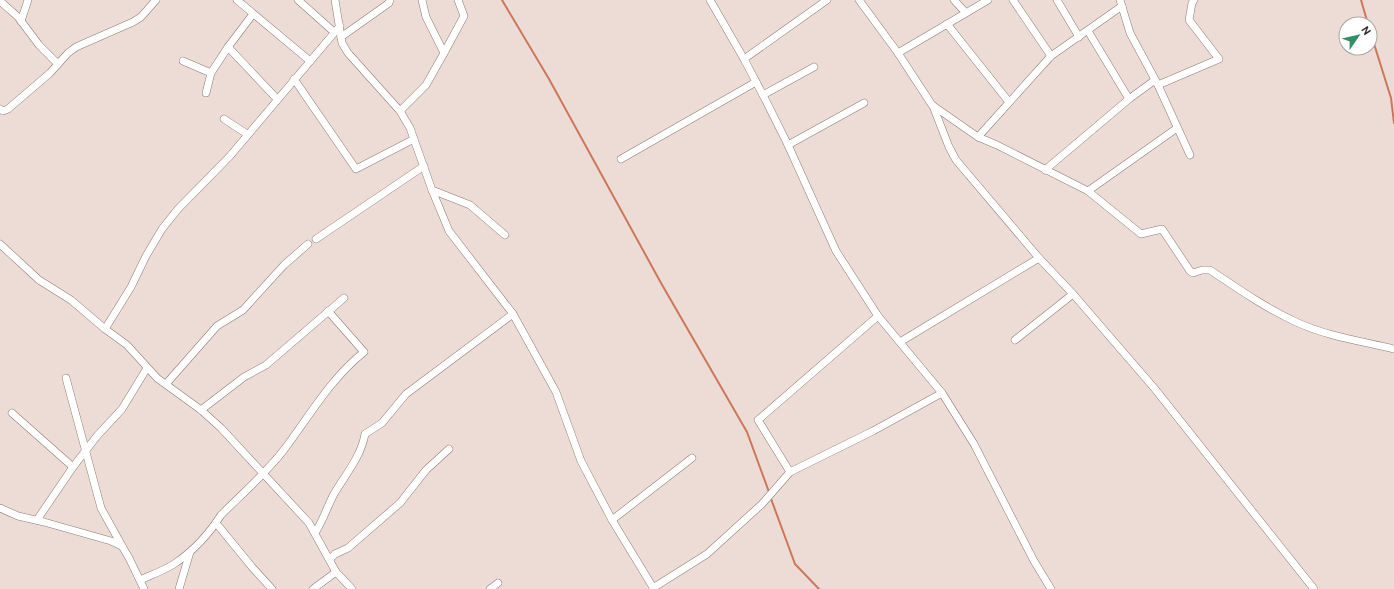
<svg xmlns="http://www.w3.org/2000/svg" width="1394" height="589" font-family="Cabin,sans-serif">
<rect width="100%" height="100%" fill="#eddcd6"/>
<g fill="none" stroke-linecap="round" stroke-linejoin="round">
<g stroke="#cc7759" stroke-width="2">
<path d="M502,0L549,79L661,283L747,432L769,492"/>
<path d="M1361,0L1368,24"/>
<path d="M1370,31L1391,98L1394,123"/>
<path d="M770,496L795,564L819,589"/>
</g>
<g stroke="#8b7c77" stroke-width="8">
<g id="minor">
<path d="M237,0L310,61"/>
<path d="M298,0L334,32"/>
<path d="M335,0L342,43L348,53L400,111L410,128L432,190L449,231L513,314L556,392L581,461L612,520L654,589"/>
<path d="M710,0L744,59L763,95L788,145L836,251L878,316L942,393L974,444L1034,561L1051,589"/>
<path d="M859,0L898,53L932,105L978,137L997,145L1088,191L1141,234L1162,229L1190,271L1193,273L1202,270H1210C1237,288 1264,307 1294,321C1325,336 1361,341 1394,349"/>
<path d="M954,0L966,13"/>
<path d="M1013,0L1051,56L1122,6"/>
<path d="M1057,0L1079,37"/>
<path d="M1120,0L1130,33L1158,85L1190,155"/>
<path d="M0,1L18,17L39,45L58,64"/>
<path d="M21,21L28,0"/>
<path d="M947,24L1009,102"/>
<path d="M341,37L389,3L390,0"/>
<path d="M228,47L253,14"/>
<path d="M444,53L464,16L458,0"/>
<path d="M898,53L988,0"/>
<path d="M744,59L827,0"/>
<path d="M183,61L211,73"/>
<path d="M294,79L356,169L414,139"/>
<path d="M1158,85L1219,59L1189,20L1192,3L1194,0"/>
<path d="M206,93L211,73L228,47L277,99"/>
<path d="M763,95L814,67"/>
<path d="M1129,99L1155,80"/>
<path d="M933,106L949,147L956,160L1039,258L1073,294L1155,389L1314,589"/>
<path d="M0,109L3,111L8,109L50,73L68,53L76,47L133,22L141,17L156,0"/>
<path d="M400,111L426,85L444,53L426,17L422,0"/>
<path d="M224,119L247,134"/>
<path d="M978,137L1051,56"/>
<path d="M788,145L864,103"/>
<path d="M621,159L756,82"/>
<path d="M1045,170L1129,99L1088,31"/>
<path d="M432,190L470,205L505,235"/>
<path d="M1088,191L1177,128"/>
<path d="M316,239L424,166"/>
<path d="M0,244L39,280L71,300L105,329L127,345L157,378L201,410L221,428L309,523L336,572L352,589"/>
<path d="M105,329L131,287L146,256L162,229L178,209L230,156L340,26"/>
<path d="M1015,340L1073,294"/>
<path d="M900,342L1039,258"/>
<path d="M66,378L101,508L122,546"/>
<path d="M166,384L217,326L243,310L284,265L308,244"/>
<path d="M201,410L244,377L266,365L344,298"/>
<path d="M12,413L73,467"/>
<path d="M790,472L873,431L942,393"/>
<path d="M0,508L18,516L44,522L111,541L122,546L129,558L144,589"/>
<path d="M37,520L73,467L97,436L122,409L147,368"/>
<path d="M612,520L692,458"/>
<path d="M216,523L252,567L272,589"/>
<path d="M315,533C323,521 327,507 334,494C345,475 361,457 365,434L382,423L406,394L513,314"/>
<path d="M330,559L335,554L348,548L400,503L426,470L449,449"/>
<path d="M140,580C151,575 163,571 174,564C192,552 209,534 221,515C242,494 265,474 283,451C309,417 330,379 364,352L328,311"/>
<path d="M653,588L707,554L762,504L790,472L758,420L878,316"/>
<path d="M179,589L190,552"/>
<path d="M313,589L336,572"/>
<path d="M490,589L498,583"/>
</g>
</g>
<use href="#minor" stroke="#fff" stroke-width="7"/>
</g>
<g transform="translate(1358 36) rotate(56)"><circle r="19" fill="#ffffff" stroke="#aba8a7"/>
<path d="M0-3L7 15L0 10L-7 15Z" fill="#318f66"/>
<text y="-6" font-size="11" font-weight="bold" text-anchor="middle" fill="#2d2624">N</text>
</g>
</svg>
